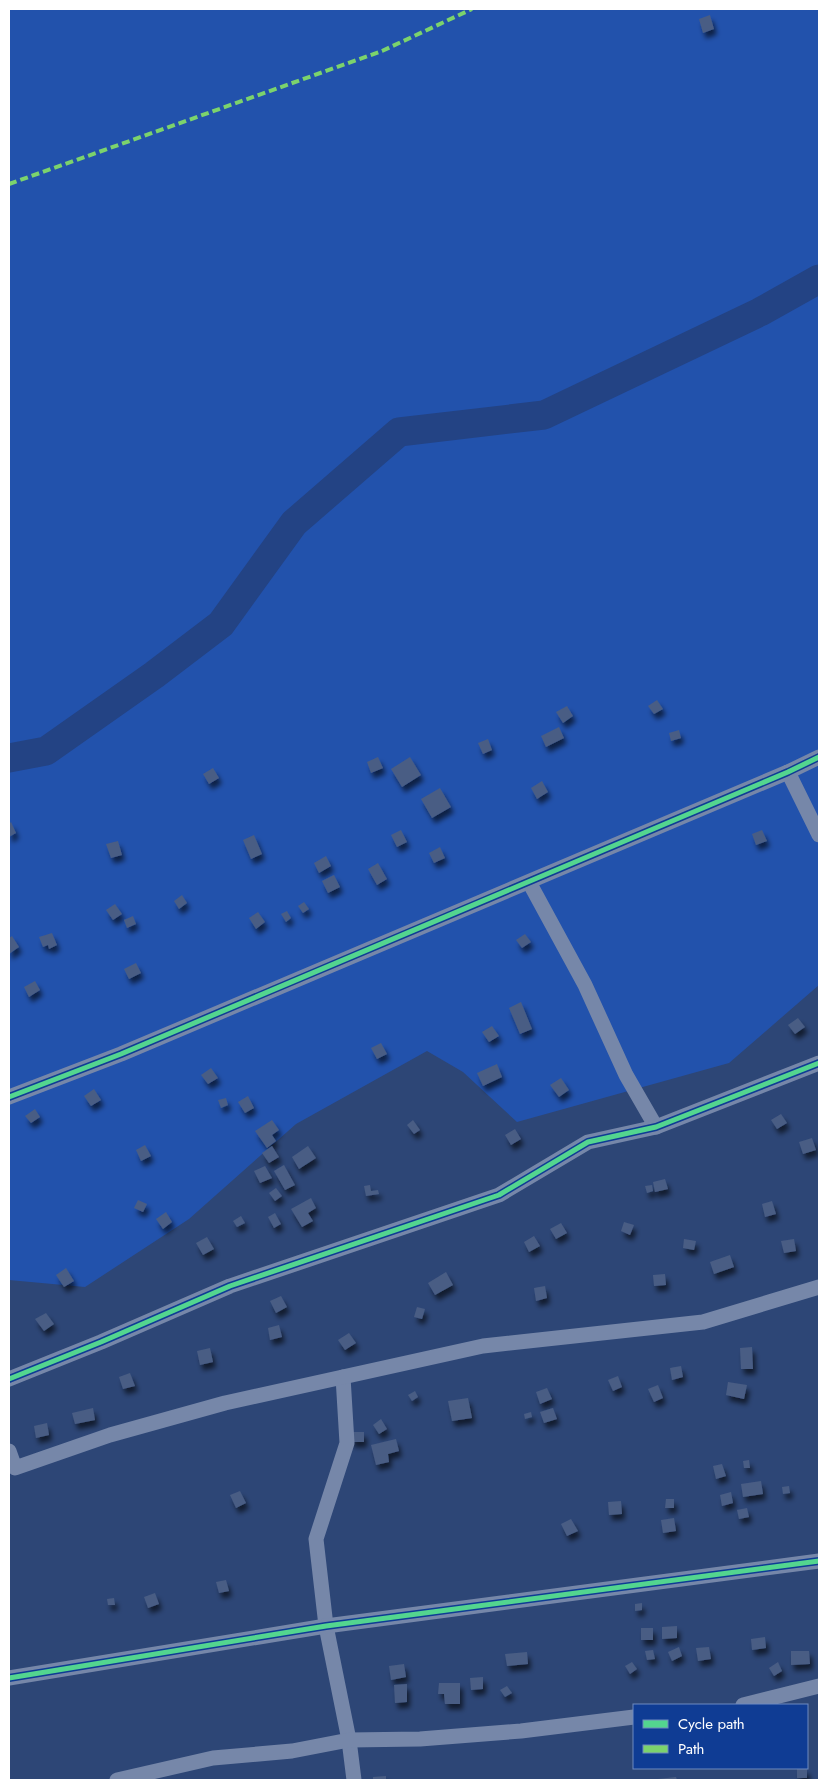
<svg xmlns="http://www.w3.org/2000/svg" width="828" height="1789" font-family="Jost,sans-serif">
<defs>
<filter id="shadow"><feDropShadow dx="3" dy="5.5" stdDeviation="2.5" flood-color="#0009"/></filter>
</defs>
<rect width="100%" height="100%" fill="#2d4676"/>
<path fill="#2252ac" d="M9,9H819V985L729,1063L517,1122L463,1072L427,1051L296,1124L189,1219L85,1287L9,1280Z"/>
<g fill="none" stroke-linecap="round" stroke-linejoin="round">
<path stroke="#234384" stroke-width="29" d="M9,758L46,751L154,675L221,624L294,523L399,432L544,415L760,312L819,279"/>
</g>
<g fill="#495d84" filter="url(#shadow)">
<path d="M710,15L714,29L703,33L699,19Z"/>
<path d="M657,700L663,709L654,714L648,706Z"/>
<path d="M567,706L573,716L563,723L556,712Z"/>
<path d="M559,727L564,738L546,747L541,736Z"/>
<path d="M679,730L681,738L671,741L669,733Z"/>
<path d="M488,739L492,750L483,754L478,743Z"/>
<path d="M378,757L383,768L371,773L367,762Z"/>
<path d="M410,757L421,775L402,787L391,769Z"/>
<path d="M213,768L219,778L209,784L203,774Z"/>
<path d="M542,781L548,792L537,799L531,788Z"/>
<path d="M440,788L451,807L432,818L421,799Z"/>
<path d="M11,822L16,833L9,837V824Z"/>
<path d="M401,830L407,842L397,847L391,835Z"/>
<path d="M762,830L767,841L756,845L752,834Z"/>
<path d="M254,835L262,854L251,859L243,840Z"/>
<path d="M118,841L122,855L111,858L106,844Z"/>
<path d="M440,847L445,858L434,863L429,853Z"/>
<path d="M326,856L331,866L319,873L314,863Z"/>
<path d="M378,863L387,879L377,885L368,869Z"/>
<path d="M334,875L340,887L328,893L322,881Z"/>
<path d="M182,895L187,903L179,909L174,901Z"/>
<path d="M304,902L309,909L303,913L298,906Z"/>
<path d="M115,904L122,914L113,920L106,910Z"/>
<path d="M287,911L291,918L286,922L281,914Z"/>
<path d="M258,912L265,922L256,929L249,918Z"/>
<path d="M133,916L136,924L127,928L124,920Z"/>
<path d="M52,933L57,945L49,949L48,945L43,947L39,937Z"/>
<path d="M525,934L531,942L522,948L516,940Z"/>
<path d="M12,936L19,947L9,954V938Z"/>
<path d="M136,963L141,973L129,979L124,969Z"/>
<path d="M35,981L40,990L29,997L24,987Z"/>
<path d="M521,1002L532,1029L520,1034L509,1008Z"/>
<path d="M798,1018L805,1027L795,1034L788,1025Z"/>
<path d="M492,1026L499,1036L489,1042L482,1032Z"/>
<path d="M381,1043L387,1054L377,1059L371,1048Z"/>
<path d="M497,1064L502,1077L483,1086L477,1073Z"/>
<path d="M211,1068L218,1078L208,1084L201,1075Z"/>
<path d="M561,1078L569,1090L559,1097L550,1085Z"/>
<path d="M94,1089L101,1100L91,1106L84,1096Z"/>
<path d="M248,1096L254,1108L245,1113L238,1102Z"/>
<path d="M226,1098L228,1105L221,1108L218,1100Z"/>
<path d="M35,1109L40,1117L31,1123L25,1116Z"/>
<path d="M781,1114L787,1123L777,1129L771,1120Z"/>
<path d="M272,1120L279,1130L272,1135L276,1141L267,1148L255,1131Z"/>
<path d="M413,1120L420,1130L414,1134L407,1125Z"/>
<path d="M515,1129L521,1139L511,1145L505,1135Z"/>
<path d="M812,1138L816,1150L803,1154L799,1142Z"/>
<path d="M145,1145L151,1156L141,1161L136,1150Z"/>
<path d="M272,1146L279,1157L269,1163L262,1153Z"/>
<path d="M308,1146L316,1158L299,1169L292,1157Z"/>
<path d="M284,1165L295,1185L285,1190L274,1171Z"/>
<path d="M265,1166L272,1178L260,1183L254,1171Z"/>
<path d="M665,1179L668,1189L655,1192L653,1182Z"/>
<path d="M370,1185L371,1191L378,1190L379,1194L366,1196L364,1186Z"/>
<path d="M652,1185L653,1191L647,1193L645,1186Z"/>
<path d="M276,1188L282,1196L275,1201L269,1193Z"/>
<path d="M311,1198L316,1208L308,1213L313,1221L302,1227L291,1209Z"/>
<path d="M138,1200L147,1204L143,1212L134,1208Z"/>
<path d="M772,1201L776,1214L765,1217L762,1204Z"/>
<path d="M166,1212L172,1222L163,1229L156,1219Z"/>
<path d="M275,1213L281,1224L274,1228L268,1217Z"/>
<path d="M241,1216L245,1223L237,1227L233,1221Z"/>
<path d="M624,1222L634,1225L630,1235L621,1231Z"/>
<path d="M561,1223L567,1233L556,1239L550,1229Z"/>
<path d="M534,1236L540,1246L529,1252L524,1242Z"/>
<path d="M207,1237L214,1249L203,1255L196,1243Z"/>
<path d="M684,1239L696,1241L694,1250L683,1248Z"/>
<path d="M794,1239L796,1251L784,1253L781,1241Z"/>
<path d="M730,1255L734,1267L714,1274L710,1262Z"/>
<path d="M66,1268L74,1281L64,1287L56,1275Z"/>
<path d="M446,1272L453,1285L435,1295L428,1283Z"/>
<path d="M665,1274L666,1285L654,1286L653,1275Z"/>
<path d="M545,1286L547,1298L536,1301L534,1288Z"/>
<path d="M281,1296L287,1307L276,1313L270,1301Z"/>
<path d="M417,1307L425,1309L422,1319L414,1317Z"/>
<path d="M46,1313L54,1324L44,1331L35,1319Z"/>
<path d="M279,1325L282,1337L270,1340L268,1328Z"/>
<path d="M349,1333L356,1343L345,1350L338,1340Z"/>
<path d="M752,1347L753,1369H741L740,1348Z"/>
<path d="M210,1348L213,1362L200,1365L197,1351Z"/>
<path d="M681,1366L683,1377L672,1380L670,1368Z"/>
<path d="M130,1373L135,1386L123,1389L119,1377Z"/>
<path d="M618,1376L622,1387L613,1391L608,1380Z"/>
<path d="M728,1382L747,1385L744,1399L726,1395Z"/>
<path d="M658,1385L663,1398L654,1402L648,1389Z"/>
<path d="M547,1388L552,1399L540,1404L536,1392Z"/>
<path d="M415,1391L418,1397L412,1401L408,1395Z"/>
<path d="M468,1398L472,1418L452,1421L448,1401Z"/>
<path d="M93,1408L95,1420L75,1424L72,1413Z"/>
<path d="M553,1408L557,1419L544,1423L540,1412Z"/>
<path d="M531,1412L532,1417L525,1419L524,1414Z"/>
<path d="M381,1419L387,1429L379,1434L373,1425Z"/>
<path d="M47,1423L49,1435L36,1438L34,1426Z"/>
<rect x="351" y="1432" width="13" height="10"/>
<path d="M396,1439L399,1451L388,1454L389,1462L376,1465L371,1445Z"/>
<path d="M749,1460L750,1468H744L743,1461Z"/>
<path d="M722,1464L726,1476L716,1479L713,1466Z"/>
<path d="M761,1481L763,1494L743,1497L741,1484Z"/>
<path d="M789,1486L790,1493L783,1494L782,1487Z"/>
<path d="M240,1491L246,1503L236,1508L230,1495Z"/>
<path d="M731,1492L733,1503L722,1506L720,1495Z"/>
<path d="M666,1499H674V1508H665Z"/>
<path d="M621,1501L622,1514L609,1515L608,1502Z"/>
<path d="M747,1508L749,1517L739,1519L737,1510Z"/>
<path d="M674,1518L676,1531L663,1533L661,1520Z"/>
<path d="M571,1519L578,1531L567,1536L561,1524Z"/>
<path d="M226,1580L229,1591L219,1593L216,1582Z"/>
<path d="M155,1593L159,1604L148,1608L144,1597Z"/>
<path d="M114,1598L115,1605H108L107,1599Z"/>
<path d="M642,1603V1610L635,1611V1604Z"/>
<path d="M677,1626V1638L662,1639V1627Z"/>
<rect x="641" y="1628" width="12" height="12"/>
<path d="M765,1637L766,1648L752,1650L751,1639Z"/>
<path d="M679,1647L682,1656L672,1661L668,1652Z"/>
<path d="M709,1647L711,1659L698,1661L696,1648Z"/>
<path d="M653,1650L655,1659L647,1660L645,1651Z"/>
<path d="M791,1651H809L810,1664L791,1665Z"/>
<path d="M527,1652L528,1664L507,1666L505,1654Z"/>
<path d="M632,1662L637,1669L630,1674L625,1666Z"/>
<path d="M778,1662L782,1671L774,1676L769,1668Z"/>
<path d="M404,1664L406,1677L391,1680L389,1666Z"/>
<path d="M483,1677V1689L471,1690L470,1678Z"/>
<path d="M439,1683H460V1704H445L444,1694H438Z"/>
<path d="M407,1684V1702L395,1703L394,1685Z"/>
<path d="M507,1686L512,1693L505,1697L500,1690Z"/>
<rect x="797" y="1769" width="10" height="9"/>
<path d="M386,1776V1780H373V1777Z"/>
<path d="M676,1777L677,1780H658V1779Z"/>
</g>
<g fill="none" stroke-linecap="round" stroke-linejoin="round">
<g stroke="#7687a9" stroke-width="15">
<path d="M788,772L819,835"/>
<path d="M529,882L585,985L626,1075L656,1127"/>
<path d="M9,1097L121,1054L788,772L819,757"/>
<path d="M343,1377L347,1443L316,1539L326,1626L349,1740L354,1780"/>
<path d="M9,1379L101,1342L230,1286L499,1195L588,1142L656,1127L819,1063"/>
<path d="M9,1451L15,1468L110,1435L225,1403L483,1346L703,1322L819,1287"/>
<path d="M9,1678L326,1626L819,1561"/>
<path d="M743,1705L819,1686"/>
<path d="M117,1780L213,1758L292,1751L349,1740L420,1739L521,1731L634,1717"/>
</g>
<path stroke="#7cd36c" stroke-width="4" stroke-dasharray="8 4" stroke-linecap="butt" d="M9,184L382,51L472,9"/>
<g stroke="#0f3c94" stroke-width="8">
<g id="cycleway">
<path d="M9,1097L121,1054L788,772L819,757"/>
<path d="M9,1379L101,1342L230,1286L499,1195L588,1142L656,1127L819,1063"/>
<path d="M9,1678L326,1626L819,1561"/>
</g>
</g>
<use href="#cycleway" stroke="#53d58f" stroke-width="5"/>
</g>
<rect width="828" height="1789" fill="none" stroke="#ffffff" stroke-width="20"/>
<rect x="633" y="1704" width="175" height="65" fill="#0f3c94" stroke="#6f8abf"/>
<rect x="643" y="1720" width="25" height="8" fill="#53d58f" stroke="#6f8abf"/>
<text x="678" y="1729" font-size="15" fill="#ffffff">Cycle path</text>
<rect x="643" y="1745" width="25" height="8" fill="#7cd36c" stroke="#6f8abf"/>
<text x="678" y="1754" font-size="15" fill="#ffffff">Path</text>
</svg>
